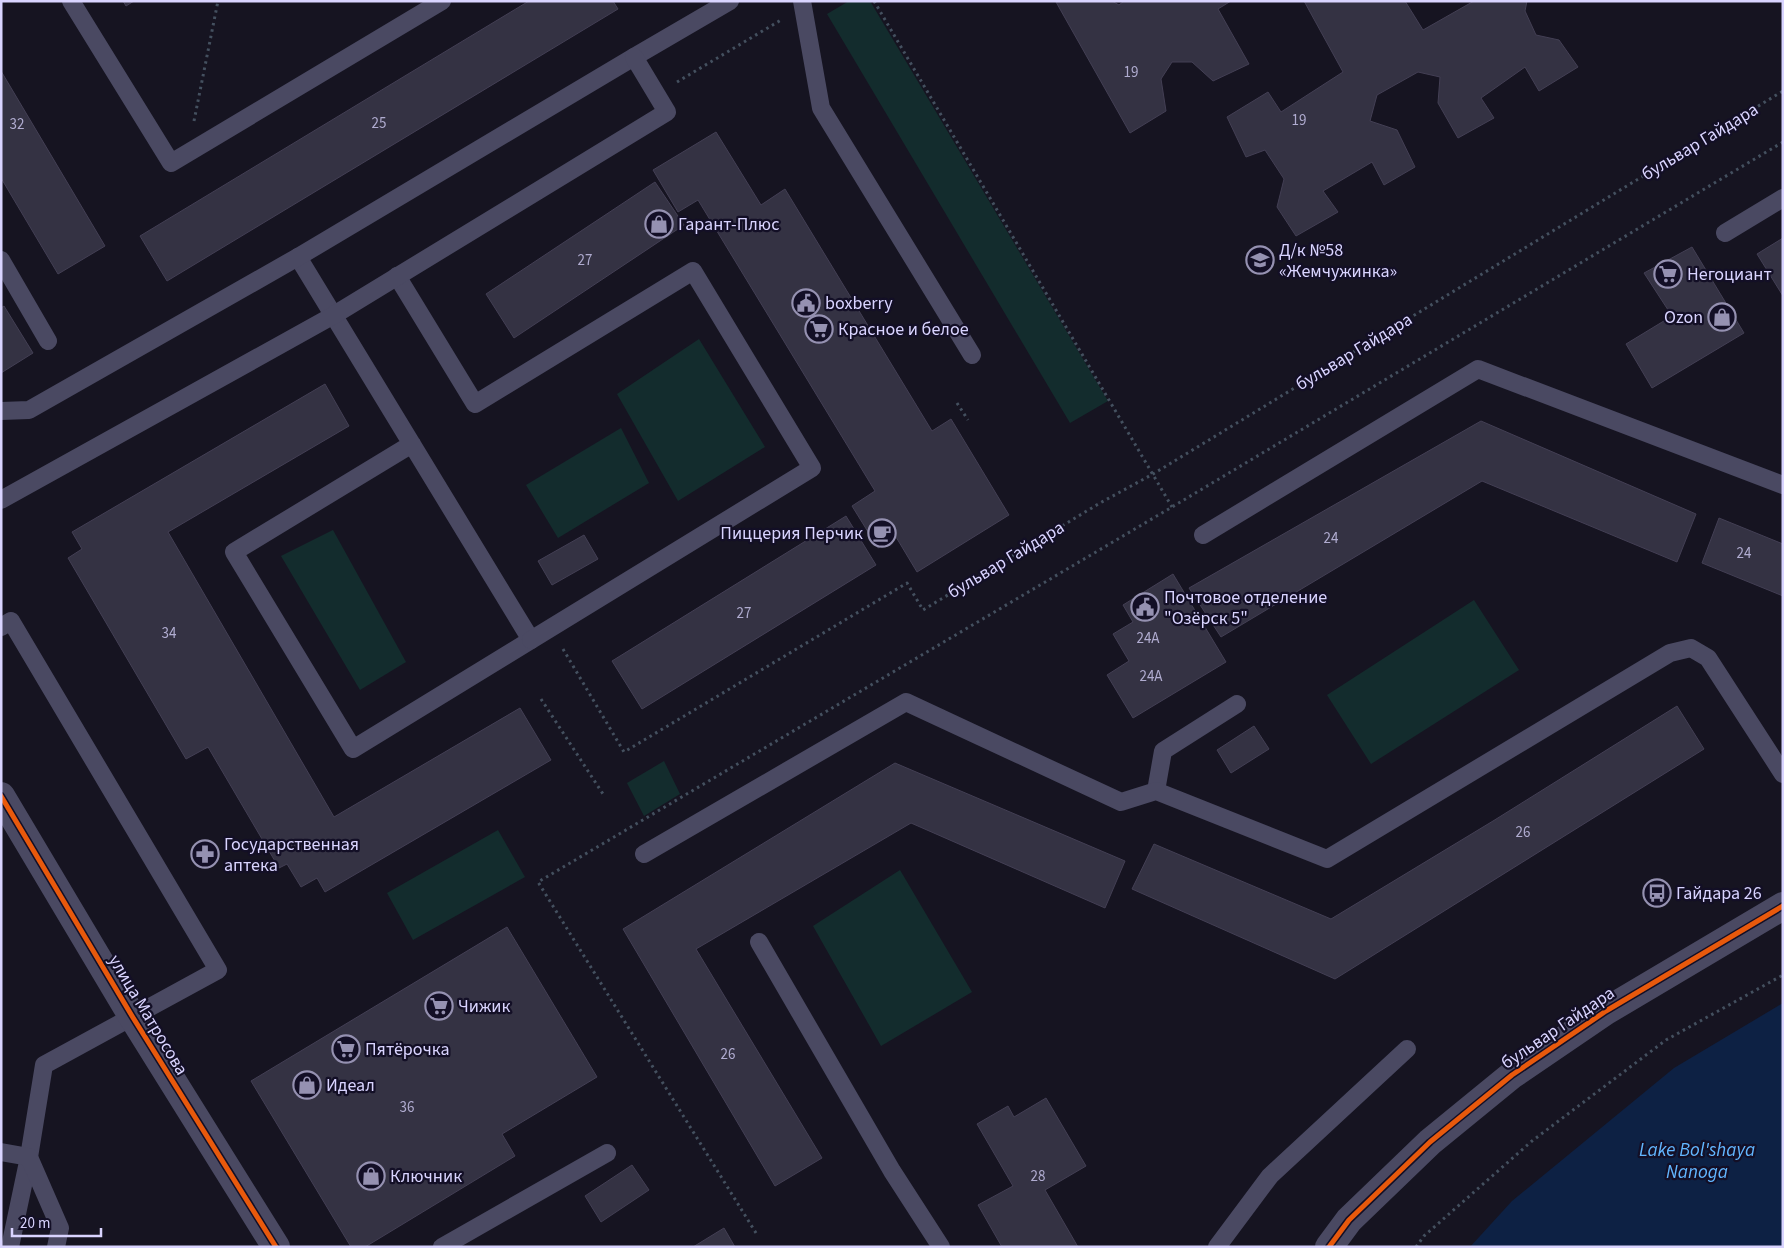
<svg xmlns="http://www.w3.org/2000/svg" width="1784" height="1248" font-family="'Source Sans 3',sans-serif">
<rect width="100%" height="100%" fill="#161421"/>
<g fill="#132c2d">
<path d="M849,1H870L1108,401L1070,423L827,14Z"/>
<path d="M699,339L765,447L678,501L617,394Z"/>
<path d="M621,428L649,483L558,538L526,485Z"/>
<path d="M333,530L406,662L360,690L281,556Z"/>
<path d="M1474,600L1519,670L1371,764L1327,695Z"/>
<path d="M664,761L680,794L644,816L627,783Z"/>
<path d="M498,830L525,877L413,940L387,893Z"/>
<path d="M900,870L972,992L881,1046L813,926Z"/>
</g>
<path fill="#0d2144" d="M1783,1003V1247H1470L1512,1201L1674,1068Z"/>
<g fill="#343243" stroke="#433f54">
<path d="M123,1H134L126,6Z"/>
<path d="M529,1H613L618,9L167,281L140,236Z"/>
<path d="M1112,1L1119,5L1124,1H1231L1218,9L1249,64L1213,81L1192,62H1172L1161,79L1166,111L1130,133L1056,2Z"/>
<path d="M1304,1H1405L1423,30L1474,1H1527L1525,11L1536,35L1559,40L1578,67L1539,91L1525,67L1481,98L1494,118L1458,138L1438,103L1440,77L1418,72L1377,95L1370,121L1397,130L1415,167L1384,185L1372,162L1323,191L1338,212L1296,236L1277,207L1284,179L1265,150L1246,157L1227,117L1268,92L1281,112L1343,72Z"/>
<path d="M1,71L105,246L58,274L1,178Z"/>
<path d="M716,132L761,205L785,189L932,431L951,419L1009,515L917,572L896,537L878,548L852,506L875,491L698,200L678,212L653,170Z"/>
<path d="M655,182L684,225L514,338L486,294Z"/>
<path d="M1783,238V296L1757,254Z"/>
<path d="M1692,247L1744,333L1652,388L1626,344L1672,316L1644,273Z"/>
<path d="M4,306L33,353L1,373V308Z"/>
<path d="M325,384L349,426L168,532L334,817L520,708L551,760L325,892L317,878L301,887L287,864L279,868L208,747L186,759L68,558L82,549L72,532Z"/>
<path d="M1481,421L1696,514L1677,562L1482,481L1221,637L1189,588Z"/>
<path d="M846,516L876,565L642,709L612,661Z"/>
<path d="M1719,518L1783,544V596L1702,563Z"/>
<path d="M584,535L598,559L552,585L538,561Z"/>
<path d="M1173,574L1226,662L1133,718L1107,675L1129,661L1113,634L1133,622L1123,605Z"/>
<path d="M1677,706L1704,749L1335,979L1132,889L1154,844L1331,919L1493,821Z"/>
<path d="M1254,726L1269,749L1231,773L1217,750Z"/>
<path d="M895,763L1125,861L1105,908L911,823L696,949L822,1158L775,1186L623,929Z"/>
<path d="M507,927L597,1077L502,1134L515,1156L365,1247H351L251,1081Z"/>
<path d="M1046,1098L1086,1166L1045,1190L1078,1247H1002L978,1205L1013,1186L977,1124L1008,1106L1014,1117Z"/>
<path d="M632,1165L649,1190L601,1222L585,1196Z"/>
<path d="M724,1228L735,1247H693Z"/>
</g>
<g fill="none" stroke-linecap="round" stroke-linejoin="round">
<g stroke="#44505f" stroke-width="3" stroke-dasharray="2.5 4" stroke-linecap="butt">
<path d="M874,1L1172,507"/>
<path d="M677,82L781,20"/>
<path d="M194,121L218,1"/>
<path d="M957,403L968,420"/>
<path d="M563,649L624,752L907,583L923,610L1100,503L1153,474L1783,91"/>
<path d="M541,699L603,794"/>
<path d="M756,1233L538,882L1172,507L1783,142"/>
<path d="M1416,1247L1424,1236L1532,1141L1666,1040L1783,975"/>
</g>
<g stroke="#4a4962" stroke-width="18">
<path d="M71,1L171,163L442,1"/>
<path d="M802,1L821,108L972,355"/>
<path d="M1725,233L1783,198"/>
<path d="M298,257L531,640L353,749L234,552L412,444"/>
<path d="M1,260L48,341"/>
<path d="M397,276L475,404L693,271L812,468L531,640"/>
<path d="M1,411L29,410L298,257L634,57L730,1"/>
<path d="M1,500L334,315L667,112L634,57"/>
<path d="M1203,535L1478,369L1783,485"/>
<path d="M1,627L11,621L218,970L44,1065L29,1157L10,1247"/>
<path d="M1156,791L1163,751L1237,704"/>
<path d="M644,854L906,702L1121,802L1156,791L1327,859L1670,653L1691,648L1708,658L1783,774"/>
<path d="M759,942L892,1171L941,1247"/>
<path d="M1,1152L29,1157L60,1228L56,1247"/>
<path d="M442,1247L607,1153"/>
<path d="M1217,1247L1270,1176L1407,1049"/>
</g>
<g stroke="#4a4962" stroke-width="28">
<path d="M1,796L132,1016L276,1247"/>
<path d="M1329,1247L1349,1220L1430,1142L1512,1075L1606,1011L1783,906"/>
</g>
<g stroke="#130f26" stroke-width="8">
<g id="cycleway">
<path d="M1,796L132,1016L276,1247"/>
<path d="M1329,1247L1349,1220L1430,1142L1512,1075L1606,1011L1783,906"/>
</g>
</g>
<use href="#cycleway" stroke="#e8590c" stroke-width="5"/>
</g>
<defs>
<g id="shop-ring" transform="scale(1.4375)"><circle r="9.5" fill="#130f26" stroke="#9591b1" stroke-width="1.5"/><path d="M-5-2.5h2.3a2.7 3.5 0 0 1 5.4 0H5L5.5 6h-11ZM-1.5-2.5h3a1.5 2.3 0 0 0-3 0Z" fill="#9591b1"/></g>
<g id="school-ring" transform="scale(1.4375)"><circle r="9.5" fill="#130f26" stroke="#9591b1" stroke-width="1.5"/><path d="M0-5L7-2L0 1L-7-2ZM-4 1L0 2.5L4 1V4Q0 6-4 4Z" fill="#9591b1"/></g>
<g id="supermarket-ring" transform="scale(1.4375)"><circle r="9.5" fill="#130f26" stroke="#9591b1" stroke-width="1.5"/><path d="M-6-5.5h2.5l.6 2H6L4.5 2H-2.5L-4.4-4H-6ZM-1.5 3.2a1.3 1.3 0 1 0 .1 0ZM3 3.2a1.3 1.3 0 1 0 .1 0Z" fill="#9591b1"/></g>
<g id="civic-ring" transform="scale(1.4375)"><circle r="9.5" fill="#130f26" stroke="#9591b1" stroke-width="1.5"/><path d="M-.6-6.5H3V-4.5H.6V-3L4-1V1h2V6H-6V1h2V-1L-.6-3ZM-1.2 2.5V6h2.4V2.5Z" fill="#9591b1"/></g>
<g id="cafe-ring" transform="scale(1.4375)"><circle r="9.5" fill="#130f26" stroke="#9591b1" stroke-width="1.5"/><path d="M-5.5-4.5H6V0H3Q3 3.5 0 3.5H-2.5Q-5.5 3.5-5.5 0ZM3-3.2v2h1.7v-2ZM-6 4.5H4V6H-6Z" fill="#9591b1"/></g>
<g id="pharmacy-ring" transform="scale(1.4375)"><circle r="9.5" fill="#130f26" stroke="#9591b1" stroke-width="1.5"/><path d="M-2-6h4v4h4v4h-4v4h-4v-4h-4v-4h4Z" fill="#9591b1"/></g>
<g id="bus-ring" transform="scale(1.4375)"><circle r="9.5" fill="#130f26" stroke="#9591b1" stroke-width="1.5"/><path d="M-5-6H5V4H4V6H2V4H-2V6H-4V4H-5ZM-3.5-4V0h7V-4ZM-3.5 1.2v1.5H-2V1.2ZM2 1.2v1.5H3.5V1.2Z" fill="#9591b1"/></g>
</defs>
<g fill-rule="evenodd">
<use href="#shop-ring" x="659" y="224"/>
<use href="#school-ring" x="1260" y="260"/>
<use href="#supermarket-ring" x="1668" y="274"/>
<use href="#civic-ring" x="806" y="303"/>
<use href="#shop-ring" x="1722" y="317"/>
<use href="#supermarket-ring" x="819" y="329"/>
<use href="#cafe-ring" x="882" y="533"/>
<use href="#civic-ring" x="1145" y="607"/>
<use href="#pharmacy-ring" x="205" y="854"/>
<use href="#bus-ring" x="1657" y="893"/>
<use href="#supermarket-ring" x="439" y="1006"/>
<use href="#supermarket-ring" x="346" y="1049"/>
<use href="#shop-ring" x="307" y="1085"/>
<use href="#shop-ring" x="371" y="1176"/>
</g>
<g text-anchor="middle" dominant-baseline="central" stroke-width="4.5" stroke-linejoin="round" paint-order="stroke">
<g font-size="15" fill="#b0acd0">
<text x="1131" y="72">19</text>
<text x="1299" y="120">19</text>
<text x="379" y="123">25</text>
<text x="17" y="124">32</text>
<text x="585" y="260">27</text>
<text x="1331" y="538">24</text>
<text x="1744" y="553">24</text>
<text x="744" y="613">27</text>
<text x="169" y="633">34</text>
<text x="1148" y="638">24А</text>
<text x="1151" y="676">24А</text>
<text x="1523" y="832">26</text>
<text x="728" y="1054">26</text>
<text x="407" y="1107">36</text>
<text x="1038" y="1176">28</text>
</g>
<g font-size="18" fill="#d9d4ff" stroke="#130f26">
<text transform="translate(1700 142) rotate(-31)">бульвар Гайдара</text>
<text transform="translate(1354 352) rotate(-31)">бульвар Гайдара</text>
<text transform="translate(1006 560) rotate(-31)">бульвар Гайдара</text>
<text transform="translate(148 1015) rotate(59)">улица Матросова</text>
<text transform="translate(1558 1028) rotate(-34)">бульвар Гайдара</text>
</g>
<g font-size="18" fill="#d9d4ff" stroke="#130f26" text-anchor="start">
<text x="678" y="224">Гарант-Плюс</text>
<text x="1279" y="250">Д/к №58<tspan x="1279" dy="21">«Жемчужинка»</tspan></text>
<text x="1687" y="274">Негоциант</text>
<text x="825" y="303">boxberry</text>
<text x="1703" y="317" text-anchor="end">Ozon</text>
<text x="838" y="329">Красное и белое</text>
<text x="863" y="533" text-anchor="end">Пиццерия Перчик</text>
<text x="1164" y="597">Почтовое отделение<tspan x="1164" dy="21">"Озёрск 5"</tspan></text>
<text x="224" y="844">Государственная<tspan x="224" dy="21">аптека</tspan></text>
<text x="1676" y="893">Гайдара 26</text>
<text x="458" y="1006">Чижик</text>
<text x="365" y="1049">Пятёрочка</text>
<text x="326" y="1085">Идеал</text>
<text x="390" y="1176">Ключник</text>
</g>
<g font-size="19" font-style="italic" fill="#62b6ff" stroke="#130f26">
<text x="1697" y="1150">Lake Bol'shaya<tspan x="1697" dy="22">Nanoga</tspan></text>
</g>
</g>
<rect width="1784" height="1248" fill="none" stroke="#d9d4ff" stroke-width="5"/>
<path d="M12 1228v8h89v-8" fill="none" stroke="#d9d4ff" stroke-width="2.5"/>
<text x="20" y="1228" font-size="15" fill="#d9d4ff" stroke="#130f26" stroke-width="4" paint-order="stroke">20 m</text>
</svg>
